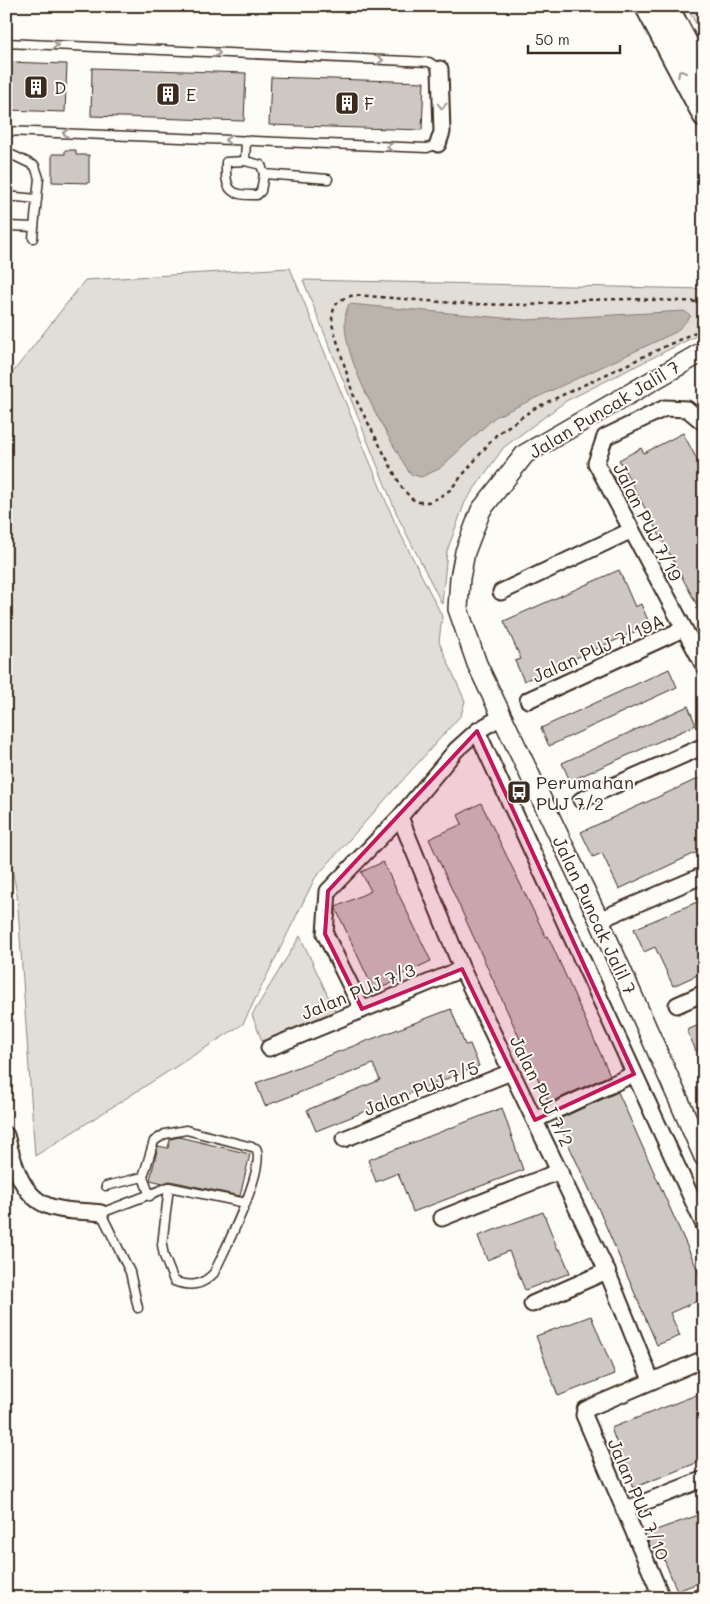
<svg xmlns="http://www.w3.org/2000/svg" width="710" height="1604" font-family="Mali,sans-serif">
<rect width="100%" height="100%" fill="#fdfcf7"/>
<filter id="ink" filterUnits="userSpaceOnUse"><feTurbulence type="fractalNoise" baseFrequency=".02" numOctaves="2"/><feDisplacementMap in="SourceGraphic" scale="10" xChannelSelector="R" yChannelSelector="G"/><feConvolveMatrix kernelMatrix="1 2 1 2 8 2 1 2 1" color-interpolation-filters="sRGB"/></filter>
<g filter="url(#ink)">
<g fill="#e1ded7" stroke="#8e847a">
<path d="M686,6H704V38Z"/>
<path d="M290,268L395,523L442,616L439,642L465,701L461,715L315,878L243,1024L35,1156L17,894L6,839V381L85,280Z"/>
<path d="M303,280L704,289V332L566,401L504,447L465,502L447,551L442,604L398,517Z"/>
<path d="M300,936L335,1011L262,1041L252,1015Z"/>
</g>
<path fill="#bbb4ad" stroke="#887d74" d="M349,304L526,320L684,311L691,316L676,332L495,417L439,469L421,477L410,474C390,439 329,342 349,304Z"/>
<g fill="#cdc8c2" stroke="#3b2a1e">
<path d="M6,62L67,64L65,112L6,110Z"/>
<path d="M92,68L246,73L244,121L91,116Z"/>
<path d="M271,77L424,82L422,130L269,125Z"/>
<path d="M65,150H76V155H89V183L52,182V154H65Z"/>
<path d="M683,433L704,473V618L619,460L641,448L644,453Z"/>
<path d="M619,570L635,607L641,604L650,625L524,681L515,661L521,659L504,621Z"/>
<path d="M669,669L677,687L549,746L541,728Z"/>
<path d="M688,706L696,725L570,781L562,763Z"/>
<path d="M704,776V849L619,889L602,853L593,857L581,832Z"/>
<path d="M481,803L546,937L548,936L610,1075L549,1103L429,839L462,824L458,815Z"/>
<path d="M383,862L431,961L397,977L399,980L374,991L336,909V907L371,891L361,872Z"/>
<path d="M704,899V972L673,986L655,947L644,952L634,929Z"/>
<path d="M451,1009L465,1045L470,1044L479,1066L316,1131L307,1110L380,1080L373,1064L265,1106L256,1083Z"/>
<path d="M704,1023V1047L696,1051L687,1030Z"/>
<path d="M618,1092L704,1284V1298L670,1313L680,1336L657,1345L599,1210L557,1120Z"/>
<path d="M502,1108L523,1170L413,1212L398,1173L376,1182L368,1160Z"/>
<path d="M179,1137L250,1154L240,1196L170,1181L163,1183L150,1180L158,1146L168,1148L170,1139Z"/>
<path d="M543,1212L558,1250L560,1249L570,1273L525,1290L509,1251L487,1260L478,1236Z"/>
<path d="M591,1316L615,1374L558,1396L536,1336Z"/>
<path d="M704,1392V1460L633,1488L611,1428Z"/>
<path d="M704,1513V1581L677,1591L661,1552L654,1555L645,1534Z"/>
</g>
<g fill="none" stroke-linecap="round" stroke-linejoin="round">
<g stroke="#3b2a1e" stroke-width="11">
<g id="service">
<path d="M6,43L429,62L440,69"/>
<path d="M6,131L427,148L438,144"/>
<path d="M246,140L245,161L261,165L264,174L328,179"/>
<path d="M6,152L35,166L39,178L33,238"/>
<path d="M245,161L226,162C225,190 229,196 257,195L261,191L264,174"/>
<path d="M6,196L37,199"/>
<path d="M8,226L34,227"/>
<path d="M143,1177L150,1196"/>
<path d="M106,1186L143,1177L154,1141L165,1134L186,1130L256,1148C267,1168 224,1251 214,1273C202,1286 190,1287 174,1281L164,1256L162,1245L169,1187"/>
<path d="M138,1308L130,1272L101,1213L169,1187L246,1203"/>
</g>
</g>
<g stroke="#3b2a1e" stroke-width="19">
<g id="minor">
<path d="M438,144L442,132L440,69"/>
<path d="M704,423L687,409L665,408L605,437L596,463L704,666"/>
<path d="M501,592L630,531"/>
<path d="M528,700L683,629"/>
<path d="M477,731L704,1225"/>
<path d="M581,800L704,746"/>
<path d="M400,817L462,969L607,1271L651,1380"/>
<path d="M599,920L704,875"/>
<path d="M677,1005L704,993"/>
<path d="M362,1009L325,934L328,891L400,817L456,750L477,731L501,717"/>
<path d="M269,1048L462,969"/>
<path d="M535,1120L634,1074"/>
<path d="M6,1135C14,1164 21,1200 55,1208C69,1212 86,1211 101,1213"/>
<path d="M344,1139L511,1072"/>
<path d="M442,1218L560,1171"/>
<path d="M532,1304L607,1271"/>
<path d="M624,1510L704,1479"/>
<path d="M662,1598L584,1415L585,1410L591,1407L704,1359"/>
<path d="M698,1598L704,1596"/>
</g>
</g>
<g stroke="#3b2a1e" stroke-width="22">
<path id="tertiary" d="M704,351L525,454L481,510L465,552L460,578L458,609L477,664L599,920L704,1157"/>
</g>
<g stroke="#3b2a1e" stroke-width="25">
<g id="secondary">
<path d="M646,6L704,116"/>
<path d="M667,6L704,76"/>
</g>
</g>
<path stroke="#3b2a1e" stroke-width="2.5" stroke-dasharray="4 4" stroke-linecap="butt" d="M704,302L632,299L576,300L531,305L466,304L355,295C337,299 332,305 332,324L353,394L402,488L412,499L418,502H428L436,499L450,490L497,434L535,408L704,328"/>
<use href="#service" stroke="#fdfcf7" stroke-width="8"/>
<use href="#minor" stroke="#fdfcf7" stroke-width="15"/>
<use href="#tertiary" stroke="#fdfcf7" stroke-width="19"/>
<use href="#secondary" stroke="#fdfcf7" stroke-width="21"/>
</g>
<defs><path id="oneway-chevron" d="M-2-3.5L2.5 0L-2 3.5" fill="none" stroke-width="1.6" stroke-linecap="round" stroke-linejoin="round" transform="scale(1.25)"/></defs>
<g stroke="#9c938a">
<use href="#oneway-chevron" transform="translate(55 45) rotate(3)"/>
<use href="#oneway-chevron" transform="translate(217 53) rotate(3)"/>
<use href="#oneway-chevron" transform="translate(380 60) rotate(3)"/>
<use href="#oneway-chevron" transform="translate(681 73) rotate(-118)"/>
<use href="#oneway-chevron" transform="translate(442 106) rotate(90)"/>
<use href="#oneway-chevron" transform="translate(66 133) rotate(-178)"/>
<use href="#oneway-chevron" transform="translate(228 140) rotate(-178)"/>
<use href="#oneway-chevron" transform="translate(390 147) rotate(-178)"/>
</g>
</g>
<path fill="#c2185b" fill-opacity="0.2" stroke="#c2185b" stroke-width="4" stroke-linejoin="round" d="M477,731L634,1074L535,1120L462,969L362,1009L325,934L328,891Z"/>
<defs>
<g id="building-square" transform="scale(1.25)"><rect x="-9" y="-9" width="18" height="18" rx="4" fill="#3b2a1e" stroke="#fdfcf7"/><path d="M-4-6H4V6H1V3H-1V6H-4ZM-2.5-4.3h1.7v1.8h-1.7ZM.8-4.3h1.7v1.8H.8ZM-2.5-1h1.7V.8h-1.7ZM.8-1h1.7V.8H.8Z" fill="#fff"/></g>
<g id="bus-square" transform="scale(1.25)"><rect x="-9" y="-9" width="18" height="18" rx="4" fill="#3b2a1e" stroke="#fdfcf7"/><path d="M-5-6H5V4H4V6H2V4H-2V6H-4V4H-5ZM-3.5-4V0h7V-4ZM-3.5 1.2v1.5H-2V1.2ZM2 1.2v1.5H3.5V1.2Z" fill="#fff"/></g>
</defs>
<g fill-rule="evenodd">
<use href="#building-square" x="36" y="87"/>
<use href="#building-square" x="168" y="94"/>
<use href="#building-square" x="347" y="103"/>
<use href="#bus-square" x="519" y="792"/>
</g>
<g text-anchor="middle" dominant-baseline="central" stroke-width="4" stroke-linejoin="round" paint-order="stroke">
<g font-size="18" fill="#3b2a1e" stroke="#fdfcf7" text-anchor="start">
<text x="54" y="87">D</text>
<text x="186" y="94">E</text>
<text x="364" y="103">F</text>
<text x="536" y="782">Perumahan<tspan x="536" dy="21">PUJ 7/2</tspan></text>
</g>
<g font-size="18" fill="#3b2a1e" stroke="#fdfcf7">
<text transform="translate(604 409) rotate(-31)">Jalan Puncak Jalil 7</text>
<text transform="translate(648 522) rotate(63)">Jalan PUJ 7/19</text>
<text transform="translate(598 648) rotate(-24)">Jalan PUJ 7/19A</text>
<text transform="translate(595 915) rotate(65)">Jalan Puncak Jalil 7</text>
<text transform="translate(358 991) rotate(-22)">Jalan PUJ 7/3</text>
<text transform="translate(421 1088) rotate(-21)">Jalan PUJ 7/5</text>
<text transform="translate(542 1091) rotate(64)">Jalan PUJ 7/2</text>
<text transform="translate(639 1499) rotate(67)">Jalan PUJ 7/10</text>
</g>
</g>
<rect width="710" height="1604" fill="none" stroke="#fdfcf7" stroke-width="25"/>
<rect x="12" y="12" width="685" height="1579" fill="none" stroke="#3b2a1e" stroke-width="2" filter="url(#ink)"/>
<path d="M528 45v8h92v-8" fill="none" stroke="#3b2a1e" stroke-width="2.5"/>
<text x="535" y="45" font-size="15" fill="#3b2a1e" stroke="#fdfcf7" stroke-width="4" paint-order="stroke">50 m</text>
</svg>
